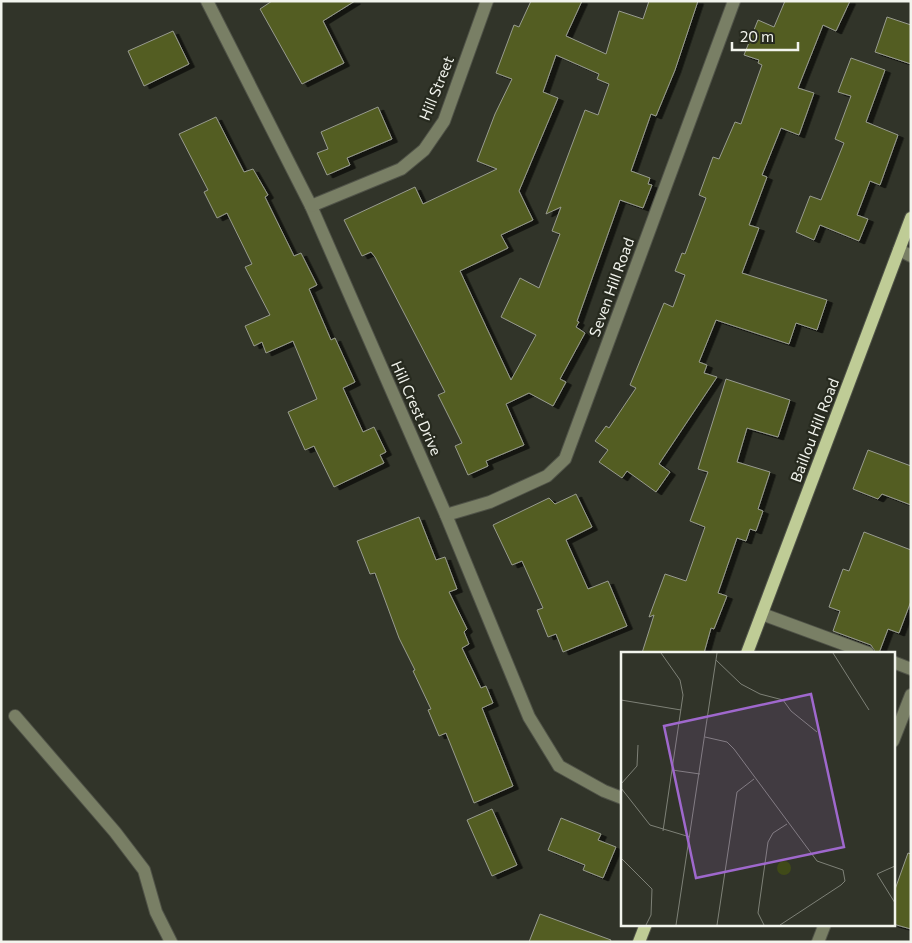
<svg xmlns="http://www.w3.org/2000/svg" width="912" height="943" font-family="Commissioner,sans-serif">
<defs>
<filter id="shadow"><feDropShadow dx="5.5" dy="3" stdDeviation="0" flood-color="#0009"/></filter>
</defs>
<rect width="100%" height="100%" fill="#313429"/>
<g fill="#525d20" stroke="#989b8f" fill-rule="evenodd" filter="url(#shadow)">
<path d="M272,1H355L323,21L344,63L302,84L260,9Z"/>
<path d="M531,1H582L566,36L606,54L619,11L643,19L649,1H698L675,70L656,116L651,114L631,171L650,178L648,184L652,185L643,208L620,200L577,321L579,322L576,327L585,333L560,379L566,382L553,406L529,393L506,404L524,445L486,461L488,466L468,475L455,446L462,443L438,395L445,392L375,257L371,252L362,256L344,220L415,187L423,204L497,169L477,161L495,114L512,79L496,73L514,25L519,27ZM556,55L599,74L597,79L609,84L598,115L585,110L546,214L561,207L552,231L560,234L539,288L520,278L501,317L536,335L511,380L460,271L508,248L501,235L533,220L519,191L558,98L543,92Z"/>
<path d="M785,1H850L836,31L823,25L798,88L814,93L799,135L781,128L762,175L767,177L749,225L759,228L742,273L827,300L817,330L796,323L789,344L716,320L699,362L707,365L704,373L717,377L659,464L670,472L656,492L627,471L622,478L599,462L608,450L595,441L606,426L609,428L636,388L630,385L664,303L673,307L685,275L675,271L682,253L685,254L706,198L699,195L713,157L719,159L735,122L741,124L762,65L758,63L759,60L744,55L758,20L774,27Z"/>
<path d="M887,17L911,25V64L875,52Z"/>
<path d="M173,31L189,64L144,86L128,51Z"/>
<path d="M851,58L885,70L866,122L898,135L880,185L870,181L857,215L868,219L859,241L820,225L814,240L796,232L810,196L821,200L844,143L835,139L851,96L838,92Z"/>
<path d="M378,107L392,139L347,158L350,165L327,175L317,153L328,149L321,132Z"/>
<path d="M216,117L244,172L253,169L268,195L265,197L294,256L301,253L317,285L309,289L331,340L335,338L355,382L343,388L363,432L374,427L386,452L380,455L384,463L334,487L314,446L305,450L288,412L317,399L293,341L266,353L262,342L254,346L245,326L270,315L245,267L252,264L227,213L217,218L204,192L208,190L179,134Z"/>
<path d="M726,379L790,400L778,437L747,428L737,462L770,472L758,509L763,511L756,531L750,529L746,541L737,538L718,593L727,596L714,629L711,628L704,653H642L654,615L649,617L665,574L686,581L705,527L690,521L708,472L698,469Z"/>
<path d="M868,450L911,466V505L882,494L878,499L853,489Z"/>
<path d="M576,494L592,527L566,540L588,589L608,581L627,626L563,652L556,634L548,637L537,610L543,608L522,561L512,565L493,525L549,498L555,504Z"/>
<path d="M419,517L436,560L445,557L457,589L449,592L467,629L464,632L469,644L462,648L481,688L486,686L493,703L482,708L513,786L474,803L446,733L439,736L428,710L431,709L413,671L415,670L399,638L375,573L370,574L357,541Z"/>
<path d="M864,532L911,550V601L899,633L888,629L879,653H876L871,645L833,631L840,611L829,607L843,569L849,571Z"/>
<path d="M492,809L517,865L492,876L467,820Z"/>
<path d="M561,818L601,834L598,840L616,847L603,878L583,870L585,865L548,850Z"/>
<path d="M908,853L911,854V929L893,924V895Z"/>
<path d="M540,914L611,940L610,942H529Z"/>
</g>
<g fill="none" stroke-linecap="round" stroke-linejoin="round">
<g stroke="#505348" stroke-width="14">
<g id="minor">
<path d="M207,1L311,206L446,515L529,717L559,766L604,791L622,798"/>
<path d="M311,206L401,169L424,150L444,121L487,1"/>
<path d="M899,250L911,256"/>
<path d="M446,515L490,502L547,476L565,459L734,1"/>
<path d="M762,614L868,653"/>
<path d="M893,662L911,669"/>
<path d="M15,716L115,832L144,870L156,912L171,942"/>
<path d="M893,741L911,695"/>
<path d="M818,942L825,924"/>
</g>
</g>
<g stroke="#505348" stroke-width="14">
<g id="major">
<path d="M747,653L911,218"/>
<path d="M639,942L646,924"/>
</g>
</g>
<use href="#minor" stroke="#797f65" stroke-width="12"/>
<use href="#major" stroke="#bfcc96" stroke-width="12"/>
</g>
<g text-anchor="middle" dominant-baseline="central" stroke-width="4.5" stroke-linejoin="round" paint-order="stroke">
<g font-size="15" fill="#f2f4ed" stroke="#272a1f">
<text transform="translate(436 88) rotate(-68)">Hill Street</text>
<text transform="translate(611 287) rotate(-70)">Seven Hill Road</text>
<text transform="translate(417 408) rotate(66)">Hill Crest Drive</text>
<text transform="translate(814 430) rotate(-69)">Baillou Hill Road</text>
</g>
</g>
<g transform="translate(621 652)">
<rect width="274" height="274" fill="#313429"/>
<path d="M156 216a7 7 0 1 1 14 0a7 7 0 1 1-14 0Z" fill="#404a18"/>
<path fill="none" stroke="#7e8177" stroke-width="1" d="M40,1L59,28L62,43L42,179M212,1L248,58M95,8L120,32L139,42L162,48L170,59L196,80M0,48L60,58M84,85L106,90L113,97L196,209L222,218L224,229L220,233L159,273M51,118L79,122M0,132L16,114L17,93M0,136L29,173L69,185M0,206L31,237L30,263L25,273M274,214L256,222L274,251M55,273L96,1M96,273L116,140L133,127M143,273L137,261L147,190L152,181L166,172"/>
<path fill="#9f68cd" fill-opacity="0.15" stroke="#9f68cd" stroke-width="2.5" d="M190,42L223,195L75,226L43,74Z"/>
<rect width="274" height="274" fill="none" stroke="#f2f4ed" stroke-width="2.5"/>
</g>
<rect width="912" height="943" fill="none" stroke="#f2f4ed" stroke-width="5"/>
<path d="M732 42v8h66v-8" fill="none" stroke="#f2f4ed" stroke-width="2.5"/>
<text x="740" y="42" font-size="15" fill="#f2f4ed" stroke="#272a1f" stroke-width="4" paint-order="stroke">20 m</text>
</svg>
